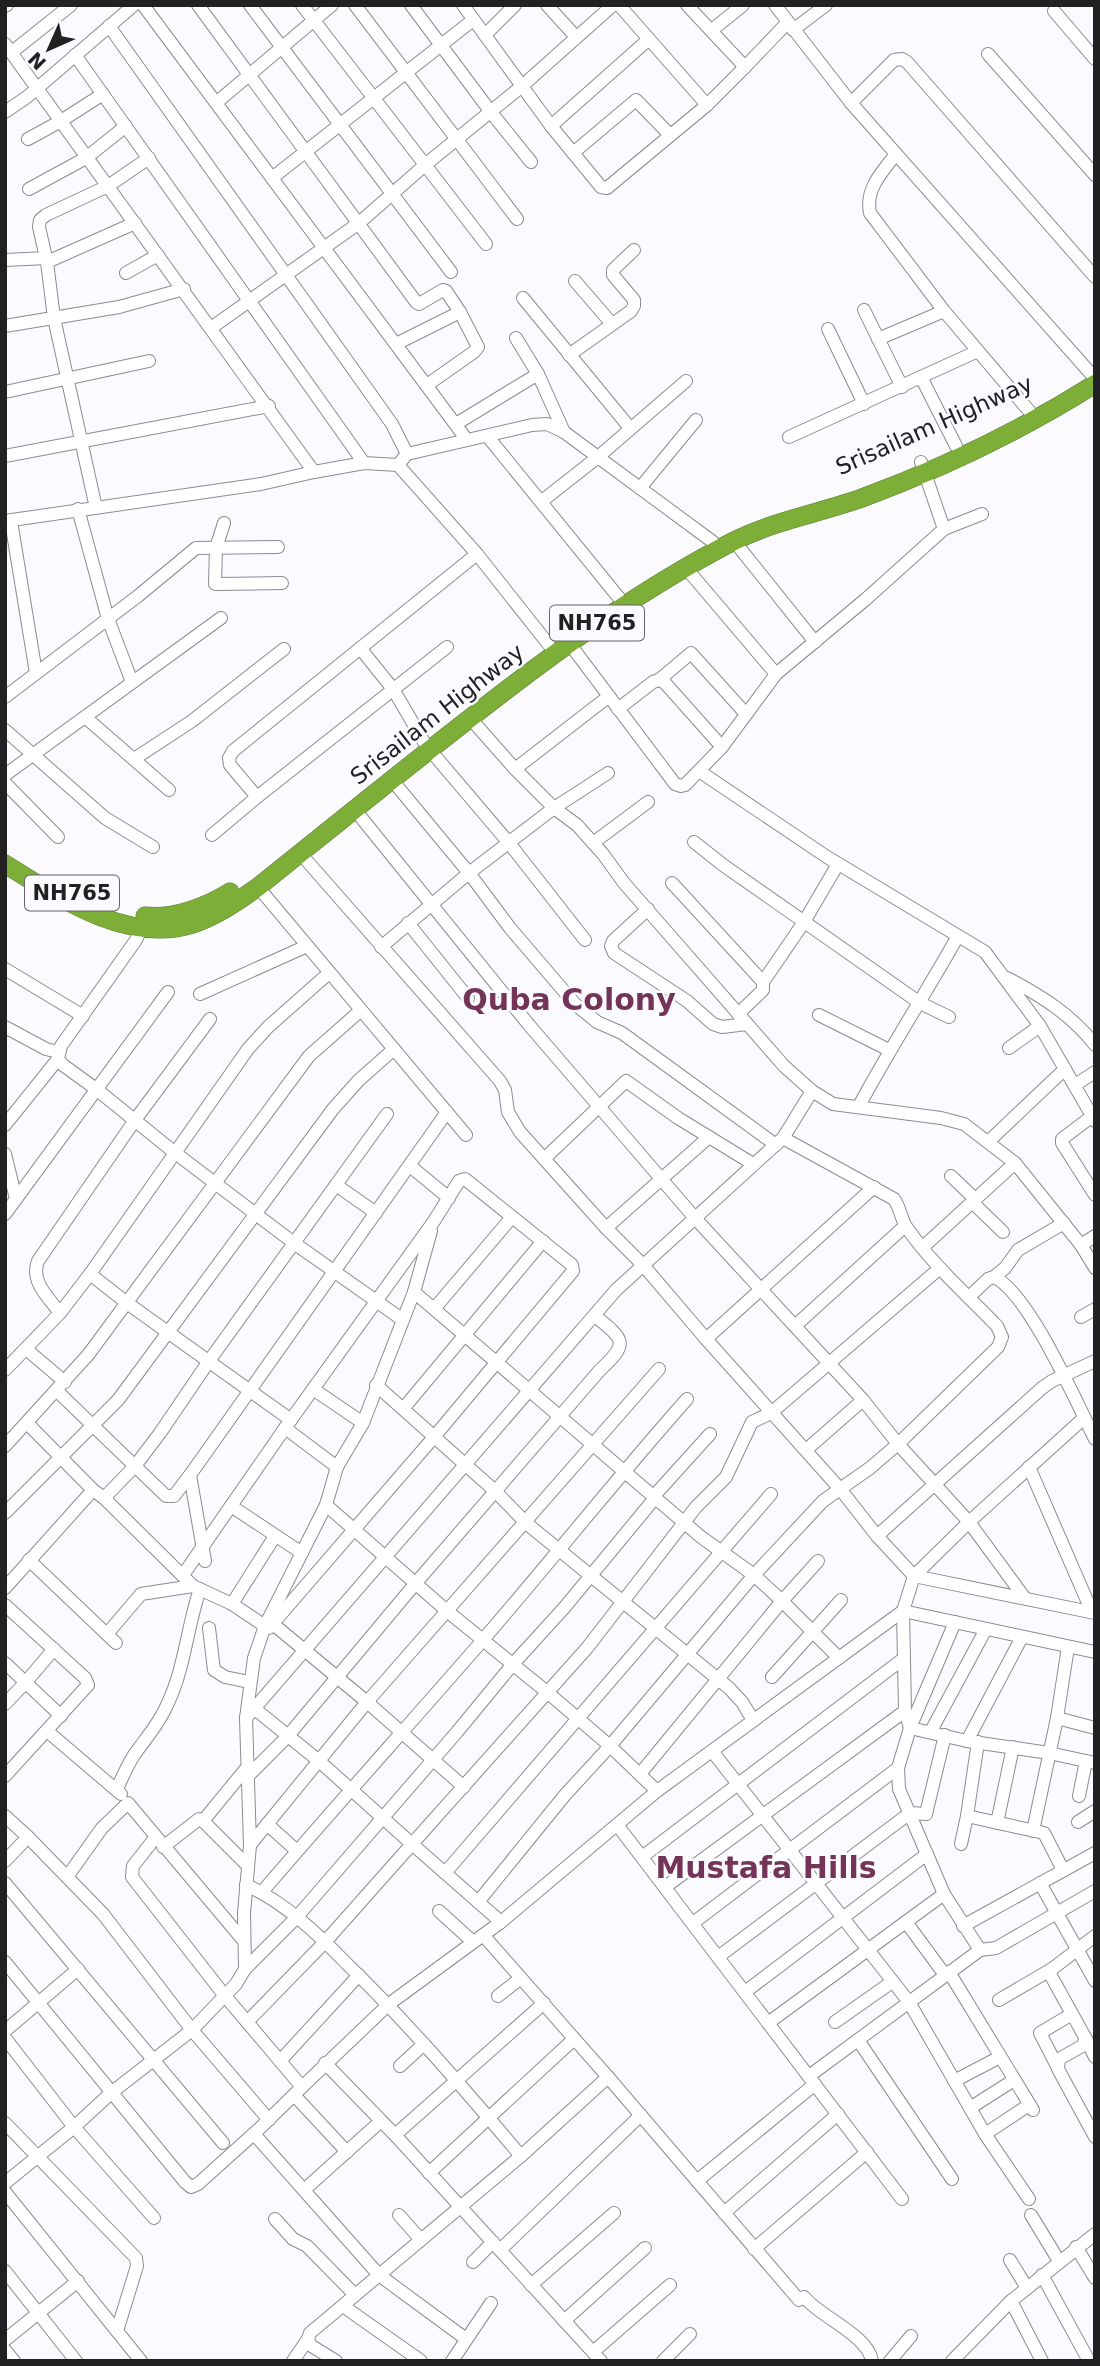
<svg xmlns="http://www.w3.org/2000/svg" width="1100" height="2366" font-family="'DejaVu Sans',sans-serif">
<rect width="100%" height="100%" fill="#fbfaff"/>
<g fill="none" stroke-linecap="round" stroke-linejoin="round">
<g stroke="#8c8b90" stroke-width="14">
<g id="minor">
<path d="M143,5L467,440"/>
<path d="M198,5L416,302L419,304L443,290L446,291L460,312L478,347L474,352L427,385"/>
<path d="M250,5L451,272"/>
<path d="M302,5L486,244"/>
<path d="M355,5L517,219"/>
<path d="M411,5L490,111L531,162"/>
<path d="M463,5L551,126L649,39"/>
<path d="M547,5L576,37"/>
<path d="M619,5L707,105"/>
<path d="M687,5L745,67L787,23"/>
<path d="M775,5L851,103L1092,375"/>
<path d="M5,6L7,5"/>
<path d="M1054,11L1095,59"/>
<path d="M109,26L392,424L407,454"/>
<path d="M712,30L743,5"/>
<path d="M793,30L826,5"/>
<path d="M485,35L515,5"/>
<path d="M5,44L314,472"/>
<path d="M12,52L71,5"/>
<path d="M988,54L1095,175"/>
<path d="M75,55L364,463"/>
<path d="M216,103L332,5"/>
<path d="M851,103L894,60L902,59L907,62L1095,277"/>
<path d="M5,112L27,97L134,5"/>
<path d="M551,126L601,187L607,188L707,105L745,67"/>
<path d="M28,139L61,121L103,94"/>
<path d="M573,153L636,100L670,135"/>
<path d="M896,154C882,172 865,189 870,213L944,311L1030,412"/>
<path d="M272,178L473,20"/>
<path d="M29,189L86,158L126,126"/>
<path d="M5,260L47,258"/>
<path d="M47,262L135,223"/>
<path d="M126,273L158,255"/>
<path d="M575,281L612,324"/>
<path d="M523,298L630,428"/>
<path d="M864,310L902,387"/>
<path d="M5,326L119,307L184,289"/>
<path d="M211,328L359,223L425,165L522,86L613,5"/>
<path d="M828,329L864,404"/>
<path d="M516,338L538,374L564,432"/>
<path d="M878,339L944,311"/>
<path d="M396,344L460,312"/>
<path d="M569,355L631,311L634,306V300L613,275V270L634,250"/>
<path d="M921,377L956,446"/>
<path d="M5,392L149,361"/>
<path d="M456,424L538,374"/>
<path d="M488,437L624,604"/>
<path d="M789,437L978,351"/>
<path d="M5,456L269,406"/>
<path d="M921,462L944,529"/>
<path d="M398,465L477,554L549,645"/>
<path d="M640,488L696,420"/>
<path d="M542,501L598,457L686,381"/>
<path d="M96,508L54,318L47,262L39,227L40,220L46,215L108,186L149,158"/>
<path d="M78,509L108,619L132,682"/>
<path d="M5,521L261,484L314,472L364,463L398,465L407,454L532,425L547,424L564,432L713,542"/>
<path d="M11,521L36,673"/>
<path d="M224,523L216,548L215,584L282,583"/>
<path d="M734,541L815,642"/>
<path d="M686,568L776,674"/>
<path d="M569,643L675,784L681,786L685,785L722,747L776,674L866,599L944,529L982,514"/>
<path d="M360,648L393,689L424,742"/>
<path d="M659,680L691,653L746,714"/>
<path d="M5,697L138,596L196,548L278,547"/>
<path d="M618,709L653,682L659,680L665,683L722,747"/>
<path d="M85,717L169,790"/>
<path d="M470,718L515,769L554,808L577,825L603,854L624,883L784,1066L812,1091L833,1104L941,1118L964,1124L1015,1163L1081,1245L1095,1268"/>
<path d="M5,730L105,818L153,847"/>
<path d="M430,750L509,843L585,940"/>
<path d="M134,759L192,721L284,649"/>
<path d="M515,769L608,697"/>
<path d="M699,771L827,857L985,952L1040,1026L1095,1121"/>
<path d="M5,775L221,618"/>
<path d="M392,780L469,873L510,928L575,1004L597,1022L622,1033L776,1145"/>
<path d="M5,783L58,837"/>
<path d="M257,797L230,765L229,758L233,751L477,554"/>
<path d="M355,810L529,1025L694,1217L863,1400L806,1450"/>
<path d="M212,835L257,797L447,647"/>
<path d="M694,842L723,865L920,1003L949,1017"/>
<path d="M593,843L648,802"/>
<path d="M300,853L500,1081L505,1090L508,1112L520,1132L606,1228L643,1265L706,1339L841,1490L877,1536L914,1576L1095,1613"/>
<path d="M672,883L763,982V990L738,1014"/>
<path d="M258,887L466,1135"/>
<path d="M648,909L613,941L611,946L614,953L687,1001L713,1024L722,1027L747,1024"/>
<path d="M408,923L468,998"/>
<path d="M381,947L469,873L554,808L608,773"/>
<path d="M5,969L83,1016"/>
<path d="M1007,978C1040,995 1072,1015 1095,1045"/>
<path d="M763,982L804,922L838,864"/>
<path d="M200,994L307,946"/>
<path d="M819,1015L889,1050"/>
<path d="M5,1027L46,1049L58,1052"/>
<path d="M1009,1048L1040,1026"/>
<path d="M1075,1085L1095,1072"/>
<path d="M859,1106C890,1048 926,993 958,936"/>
<path d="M1095,1114L1062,1139V1143L1095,1195"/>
<path d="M5,1125L58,1059"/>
<path d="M988,1142L1065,1069"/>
<path d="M5,1154L16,1199"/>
<path d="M544,1159L626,1081L678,1118L753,1164"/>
<path d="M410,1166L449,1198"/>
<path d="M951,1176L975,1199"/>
<path d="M336,1185L376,1213"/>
<path d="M972,1202L1003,1232"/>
<path d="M5,1214L168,992"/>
<path d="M606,1228L709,1137"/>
<path d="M1081,1245L1095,1236"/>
<path d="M923,1247L1015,1163"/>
<path d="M90,1274L127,1303L291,1420"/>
<path d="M994,1277L1005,1268L1018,1250L1064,1223"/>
<path d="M414,1292L701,1537L754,1575L823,1501L870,1468L898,1444L998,1347L1002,1337L997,1326C967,1295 932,1264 907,1228C901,1220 901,1209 894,1199L783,1138"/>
<path d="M969,1297L988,1279L994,1277C1029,1293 1076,1402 1095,1439"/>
<path d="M434,1309L512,1217"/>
<path d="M60,1313C48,1297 30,1281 38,1261L135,1120L210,1019"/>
<path d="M1081,1317L1095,1309"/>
<path d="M403,1320L414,1292L431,1231"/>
<path d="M795,1326L905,1226"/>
<path d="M706,1339L874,1187"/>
<path d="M26,1349L65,1382"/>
<path d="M5,1370L60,1313L90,1274L248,1049L268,1027L329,973"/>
<path d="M376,1385L495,1491L526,1523L729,1688L742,1702L753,1720"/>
<path d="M313,1389L363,1423"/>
<path d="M57,1391L166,1496H174L190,1475"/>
<path d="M863,1400L898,1444L969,1522L1024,1597"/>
<path d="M403,1409L543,1241"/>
<path d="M1084,1418L969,1522L914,1576L903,1611L905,1711L910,1728L967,1741L1049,1753L1095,1763"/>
<path d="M27,1423L93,1490L104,1498L193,1586L232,1604L265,1626"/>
<path d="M285,1428L337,1467"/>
<path d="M5,1446L88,1355L309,1056L360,1011"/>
<path d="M1029,1467L1092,1612"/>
<path d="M653,1497L710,1434"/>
<path d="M104,1498L135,1466L160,1433L209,1361L387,1114"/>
<path d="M326,1505L447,1611L547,1692L610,1746L657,1791"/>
<path d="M231,1506L302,1553"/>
<path d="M5,1513L118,1400L333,1109L359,1080L394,1049"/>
<path d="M877,1536L1042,1388L1052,1381L1095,1361"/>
<path d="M29,1560L116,1643"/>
<path d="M205,1561L190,1475L447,1112"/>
<path d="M818,1561L782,1601L839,1658"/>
<path d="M183,1575L285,1428L434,1221L459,1181L465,1179L572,1265L573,1271L434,1437L269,1628"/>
<path d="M5,1588L93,1490"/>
<path d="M232,1604L275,1536"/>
<path d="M5,1605L85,1678L88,1685L5,1776"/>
<path d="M273,1624L367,1702L464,1787"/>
<path d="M209,1628L214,1670L225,1677L249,1682"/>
<path d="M107,1634L141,1594L193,1586"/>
<path d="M5,1663L61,1716"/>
<path d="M772,1677L841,1600"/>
<path d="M5,1704L25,1683L54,1649"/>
<path d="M246,1718L616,1290L783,1138L812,1091"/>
<path d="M1057,1718L1095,1728"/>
<path d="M47,1731L121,1794"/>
<path d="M931,1731L986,1629"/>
<path d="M967,1741L1022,1637"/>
<path d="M978,1742L967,1816L1044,1833L1063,1870"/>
<path d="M712,1751L909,2002L985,2134L1029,2199"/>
<path d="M249,1775L287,1737L415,1584L600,1370C629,1343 625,1340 595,1316"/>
<path d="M117,1789C122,1778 127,1766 134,1755C146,1738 159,1724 167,1705C185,1668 187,1627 200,1589"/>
<path d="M1079,1796L1086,1761"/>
<path d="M5,1816L28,1837"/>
<path d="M203,1821L249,1765"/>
<path d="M1078,1822L1095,1811"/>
<path d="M997,1823L1013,1747"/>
<path d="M267,1824L297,1851"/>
<path d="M618,1826L902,2199"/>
<path d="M1033,1831L1057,1718L1068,1647"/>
<path d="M961,1844L967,1816"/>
<path d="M250,1845L367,1702L659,1369"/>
<path d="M163,1847L199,1819L203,1821L248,1866"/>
<path d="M642,1857L903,1659"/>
<path d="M5,1861L28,1837L103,1914L192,2030L269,2120"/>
<path d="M445,1873L771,1494"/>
<path d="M67,1877L102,1828L128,1803L243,1940"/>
<path d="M5,1883L223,2143"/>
<path d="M1040,1883L1095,1981"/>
<path d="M246,1885C284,1902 318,1934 347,1964C409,2024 465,2090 521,2156L310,2333L308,2339L310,2345L336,2361"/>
<path d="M665,1887L905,1711"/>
<path d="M262,1892C334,1808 409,1725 482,1641C551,1561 617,1478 687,1399"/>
<path d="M478,1902L565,1795L610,1746L754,1575L782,1601L640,1774"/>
<path d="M439,1911L473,1942"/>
<path d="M501,1922L412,1844L587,1648L696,1507L726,1477L752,1422L771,1413L940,1268"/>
<path d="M906,1922L945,1975"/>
<path d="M693,1923L898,1768"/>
<path d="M963,1926L1095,1853"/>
<path d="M483,1935L608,2077L799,2300"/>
<path d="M1095,1936L1052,1969L1050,1974L1086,2039L1082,2046L1059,2059L1058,2069L1095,2137"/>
<path d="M980,1950L996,1948L1095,1891"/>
<path d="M718,1957L910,1813L926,1814L945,1735"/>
<path d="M5,1962L185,2182L191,2187L198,2184L259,2129L302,2087L225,1996L132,1877L133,1866L155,1838"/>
<path d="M245,1969L296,1918L457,1732L513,1664L564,1608L655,1498"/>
<path d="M949,1972L1033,2110"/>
<path d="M745,1992L927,1854"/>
<path d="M498,1996L521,1978"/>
<path d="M999,2000L1052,1969"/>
<path d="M247,2022L325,1942L412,1844L319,1761L255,1709"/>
<path d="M835,2022L892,1982"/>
<path d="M768,2023L944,1894"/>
<path d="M5,2031L78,1969"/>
<path d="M5,2038L74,2127L154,2218"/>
<path d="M1086,2039L1095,2057"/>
<path d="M858,2040L952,2179"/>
<path d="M280,2061L359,1975"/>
<path d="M325,2063L395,2135L601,2361"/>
<path d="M400,2066L424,2044"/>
<path d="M1058,2068L1040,2033L1072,2014"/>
<path d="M809,2076L980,1950L944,1894L899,1789L898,1768L910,1728L955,1622"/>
<path d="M954,2081L1000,2057"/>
<path d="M302,2087L389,2004L501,1922L657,1791L903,1611L1095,1652"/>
<path d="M294,2095L347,2152"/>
<path d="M970,2108L1014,2080"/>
<path d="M5,2123L136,2258L137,2266L117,2331"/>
<path d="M254,2134L379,2275L466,2339"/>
<path d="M985,2134L1029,2105"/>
<path d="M395,2135L544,2003"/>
<path d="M521,2156L608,2077"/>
<path d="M429,2173L574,2039"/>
<path d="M697,2181L815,2084"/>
<path d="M5,2183L74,2127L111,2093L192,2030L236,1984L245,1969L244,1913L250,1845L246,1718L254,1658L265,1626L326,1505L337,1467L363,1423L403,1320L294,1243L174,1152L96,1089L63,1065L58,1059L61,1046L136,940L145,920"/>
<path d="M304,2190L381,2121"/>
<path d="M5,2192L141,2361"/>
<path d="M724,2213L838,2114"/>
<path d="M399,2215L421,2240"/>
<path d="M1031,2215L1059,2261"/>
<path d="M275,2219L293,2239L307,2246L355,2295"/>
<path d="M1076,2247L1095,2278"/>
<path d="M754,2249L867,2152"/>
<path d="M500,2250L641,2115"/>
<path d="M1010,2260L1027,2288"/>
<path d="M473,2262L493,2242"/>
<path d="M5,2271L76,2361"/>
<path d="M1042,2275L1089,2361"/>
<path d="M531,2285L614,2213"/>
<path d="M804,2297C820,2317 868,2335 872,2361"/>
<path d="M1011,2301L1042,2361"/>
<path d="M343,2306L421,2361"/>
<path d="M564,2321L645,2248"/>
<path d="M5,2340L78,2281"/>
<path d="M5,2350L14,2361"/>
<path d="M593,2352L670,2285"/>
<path d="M293,2361L308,2339"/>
<path d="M452,2361L491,2303"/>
<path d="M663,2361L690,2334"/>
<path d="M890,2361L911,2336"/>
<path d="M952,2361L1011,2301L1095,2234"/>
</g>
</g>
<g stroke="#5d7d30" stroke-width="19">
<g id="highway">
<path d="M5,864C58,897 128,945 193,924C217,916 238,901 258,887C328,831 398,774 469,719C553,653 638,591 732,542C773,521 820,513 862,498C943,468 1022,430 1095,384"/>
<path d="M145,916C174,919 206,907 230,892"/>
</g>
</g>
<use href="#minor" stroke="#fff" stroke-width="12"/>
<use href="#highway" stroke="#7daf38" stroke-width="18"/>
</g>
<g text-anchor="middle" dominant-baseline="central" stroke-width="5" stroke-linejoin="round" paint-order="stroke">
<g fill="#fbfaff" stroke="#626264" stroke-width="2">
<rect x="550" y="605.5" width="94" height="35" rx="5"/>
<rect x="25" y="875.5" width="94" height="35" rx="5"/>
</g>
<g font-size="21" font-weight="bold" fill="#212122">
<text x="597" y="623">NH765</text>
<text x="72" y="893">NH765</text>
</g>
<g font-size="23" fill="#212122" stroke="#fbfaff">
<text transform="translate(934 425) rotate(-24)">Srisailam Highway</text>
<text transform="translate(437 714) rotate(-38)">Srisailam Highway</text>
</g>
<g font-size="30" font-weight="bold" fill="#733457" stroke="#fbfaff">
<text x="569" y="999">Quba Colony</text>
<text x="766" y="1867">Mustafa Hills</text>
</g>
</g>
<rect width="1100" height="2366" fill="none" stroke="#212122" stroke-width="14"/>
<g transform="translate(49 49) rotate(225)" stroke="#fbfaff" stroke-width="5" paint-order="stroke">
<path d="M0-5L12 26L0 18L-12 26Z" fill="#212122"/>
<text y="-10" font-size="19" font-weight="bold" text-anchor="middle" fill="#212122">N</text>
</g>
</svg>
